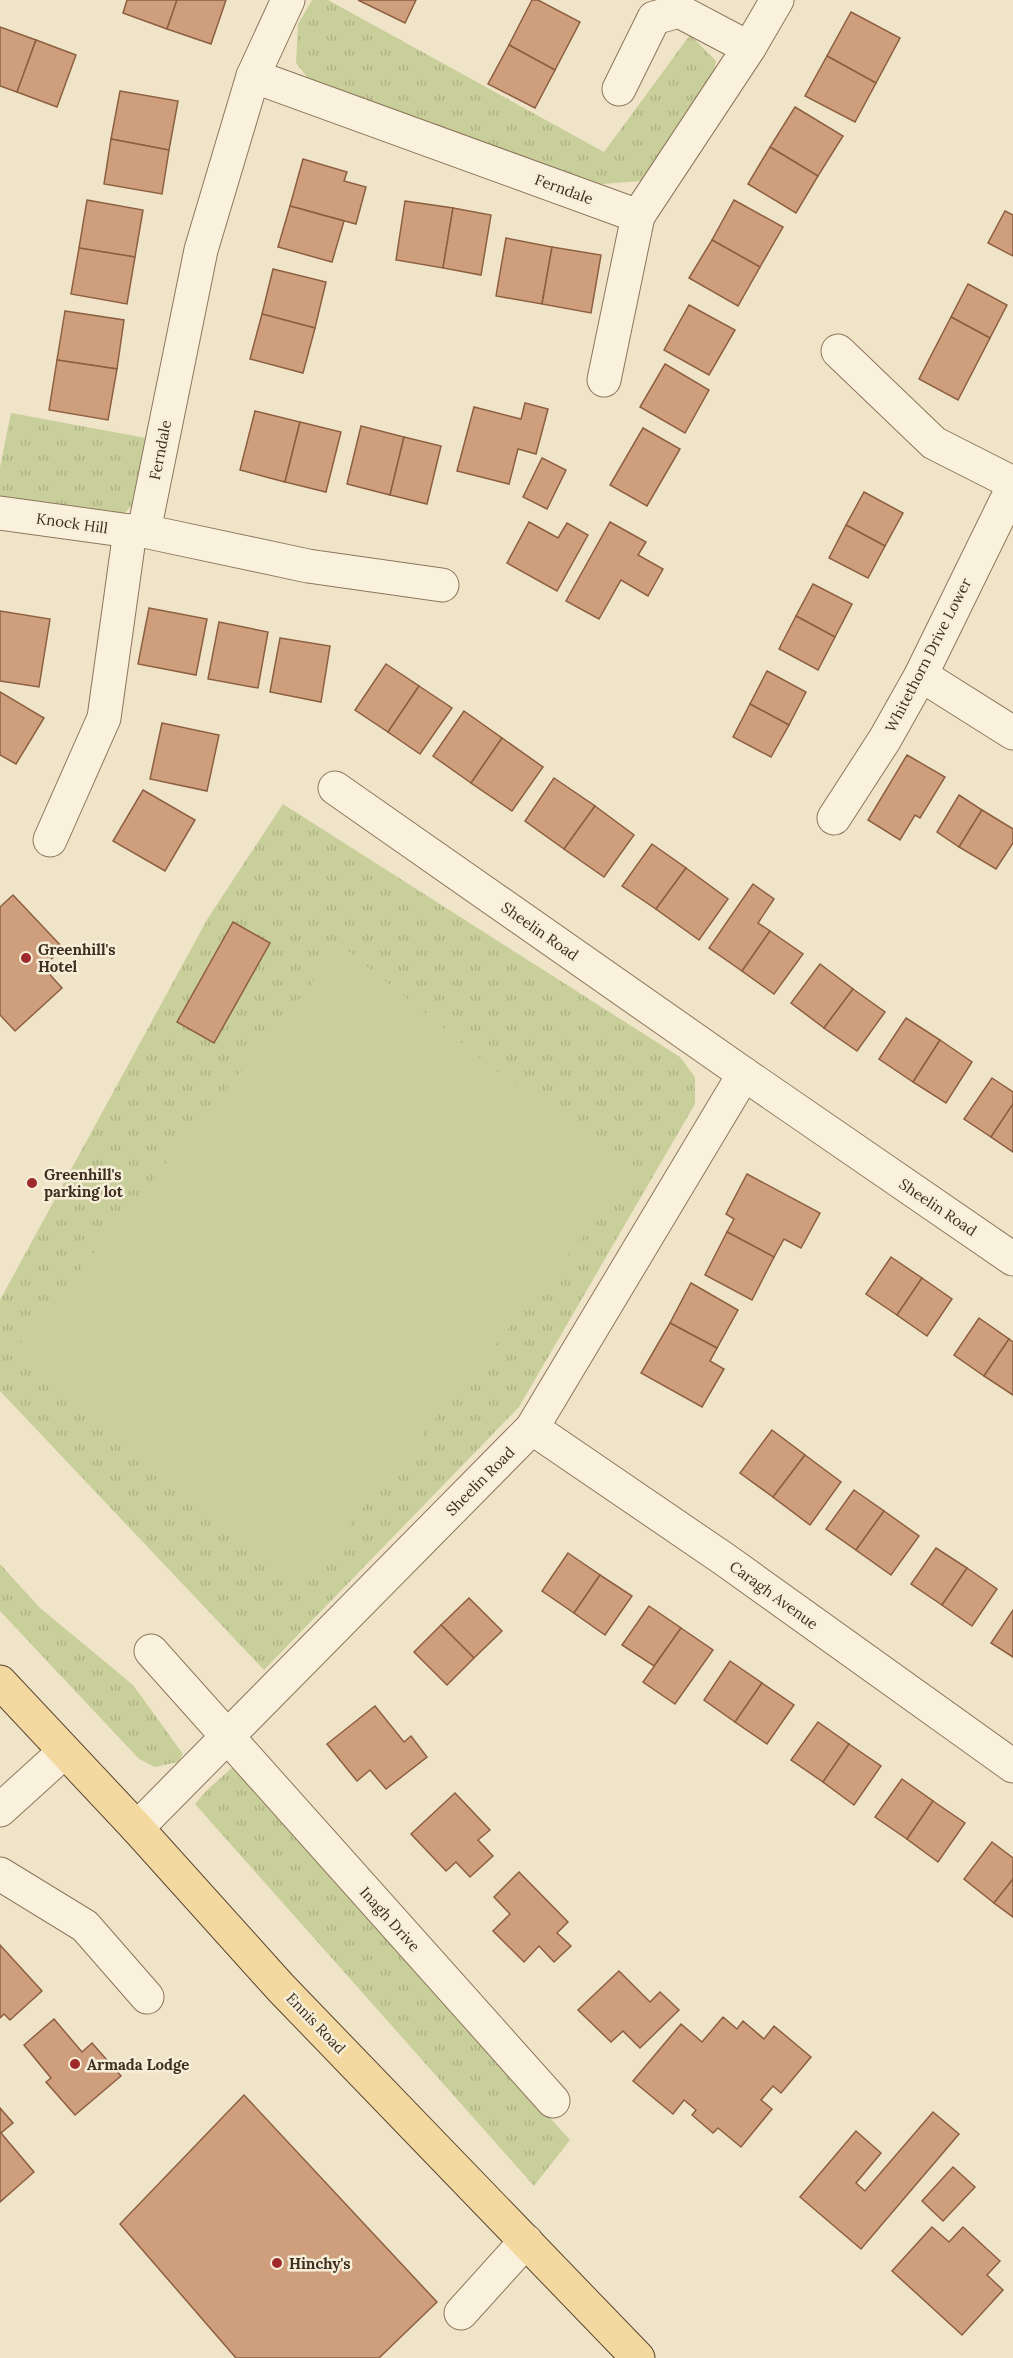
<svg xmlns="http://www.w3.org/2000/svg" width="1013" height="2358" font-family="Lora,serif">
<defs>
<pattern id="grass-tufts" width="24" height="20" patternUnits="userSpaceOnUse" patternTransform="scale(1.5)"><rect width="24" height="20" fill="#c9cf9b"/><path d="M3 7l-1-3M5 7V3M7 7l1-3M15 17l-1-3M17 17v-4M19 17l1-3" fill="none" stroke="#aeb285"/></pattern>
</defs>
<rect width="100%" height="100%" fill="#f0e4c8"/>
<g fill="url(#grass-tufts)">
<path d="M312,0H328L604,152L690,35L716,61L714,71L643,181L602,184L314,86L296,63L298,24Z"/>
<path d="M11,413L146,438L142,494L123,515L0,500V467Z"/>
<path d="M283,804L680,1057L695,1077V1104L519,1407L264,1670L0,1391V1300L208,918Z"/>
<path d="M0,1564L39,1607L133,1685L183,1754L178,1762L155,1767L139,1759L0,1611Z"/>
<path d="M233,1767L570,2140L534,2186L195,1804L207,1790Z"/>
</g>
<path fill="#c9cf9b" d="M342,946L630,1179L299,1587L11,1355Z"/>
<g fill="#cf9f7d" stroke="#8d5f41" stroke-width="1.5">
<path d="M127,0H177L167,29L123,13Z"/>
<path d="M177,0H226L211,44L167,29Z"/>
<path d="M358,0H416L405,23Z"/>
<path d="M532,0H538L580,22L555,70L509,45Z"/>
<path d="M851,12L900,38L876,83L827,56Z"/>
<path d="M0,27L36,40L17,92L0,86Z"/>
<path d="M36,40L76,55L57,107L17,92Z"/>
<path d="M509,45L555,70L535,108L488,84Z"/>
<path d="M827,56L876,83L855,122L805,96Z"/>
<path d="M120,91L178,101L169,150L111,139Z"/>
<path d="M795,107L843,136L818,176L770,147Z"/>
<path d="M111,139L169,150L162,194L104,184Z"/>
<path d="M770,147L818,176L796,213L748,184Z"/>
<path d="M303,159L347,172L344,181L366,187L356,224L290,206Z"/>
<path d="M87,200L143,210L135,257L79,248Z"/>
<path d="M734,200L783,227L760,267L712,240Z"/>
<path d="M405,201L453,208L443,268L396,260Z"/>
<path d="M290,206L344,221L332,262L278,247Z"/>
<path d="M453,208L491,215L481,275L443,268Z"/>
<path d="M1005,211L1013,215V256L988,243Z"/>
<path d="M506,238L552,247L542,304L496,296Z"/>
<path d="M712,240L760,267L738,306L689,278Z"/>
<path d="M552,247L601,255L591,313L542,304Z"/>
<path d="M79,248L135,257L127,304L71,294Z"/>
<path d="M273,269L326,282L315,328L262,314Z"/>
<path d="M968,284L1007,305L990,338L951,317Z"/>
<path d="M689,305L735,330L709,375L664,350Z"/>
<path d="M65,311L124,320L117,369L57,360Z"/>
<path d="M262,314L315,328L303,373L250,359Z"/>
<path d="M951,317L990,338L958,400L919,379Z"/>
<path d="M57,360L117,369L108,420L49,410Z"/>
<path d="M665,364L709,390L685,433L640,407Z"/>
<path d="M525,403L548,409L536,454L518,449L509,484L457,471L474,407L521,419Z"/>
<path d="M255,411L300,422L285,482L240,470Z"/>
<path d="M300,422L341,432L326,492L285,482Z"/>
<path d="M361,426L404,437L390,495L347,484Z"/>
<path d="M643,428L680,449L647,506L610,485Z"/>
<path d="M404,437L441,446L427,504L390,495Z"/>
<path d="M542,458L566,470L547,509L523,497Z"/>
<path d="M864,492L903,513L885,546L846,525Z"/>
<path d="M529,522L558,538L567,523L588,535L557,591L507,563Z"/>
<path d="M610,522L646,542L638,555L663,569L648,596L621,580L599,619L566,601Z"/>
<path d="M846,525L885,546L868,578L829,558Z"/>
<path d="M813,584L852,604L835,637L796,616Z"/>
<path d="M149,608L207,619L196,675L138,664Z"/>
<path d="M0,611L50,619L39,687L0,681Z"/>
<path d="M796,616L835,637L818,670L779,649Z"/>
<path d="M219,622L268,632L258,688L208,679Z"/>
<path d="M280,638L330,646L321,702L270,692Z"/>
<path d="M386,664L419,686L388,732L355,710Z"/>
<path d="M767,671L806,692L789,725L750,704Z"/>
<path d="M419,686L452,708L420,754L388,732Z"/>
<path d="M0,692L44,718L16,764L0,755Z"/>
<path d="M750,704L789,725L771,757L733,737Z"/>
<path d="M464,711L502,738L471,783L433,756Z"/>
<path d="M162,723L219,735L207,791L150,779Z"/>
<path d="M502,738L543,767L512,811L471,783Z"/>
<path d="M907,755L945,777L920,818L915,815L900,840L868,820Z"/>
<path d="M554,778L595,806L564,849L525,821Z"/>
<path d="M143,790L195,820L165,871L113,841Z"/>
<path d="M959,795L982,810L959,847L937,832Z"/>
<path d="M595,806L634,835L604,877L564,849Z"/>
<path d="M982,810L1013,829V843L996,869L959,847Z"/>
<path d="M652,844L686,868L656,909L622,886Z"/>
<path d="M686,868L728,899L699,940L656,909Z"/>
<path d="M753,884L774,899L758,923L770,931L742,971L709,948Z"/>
<path d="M13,895L63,948L43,967L62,988L15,1031L0,1015V907Z"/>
<path d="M233,922L270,943L214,1043L177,1022Z"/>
<path d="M770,931L803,954L774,994L742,971Z"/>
<path d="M820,964L853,989L824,1028L791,1003Z"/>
<path d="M853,989L885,1012L857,1051L824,1028Z"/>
<path d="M906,1018L940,1040L913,1082L879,1059Z"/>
<path d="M940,1040L972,1062L946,1103L913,1082Z"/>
<path d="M992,1078L1013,1092V1104L991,1137L964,1119Z"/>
<path d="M1013,1104V1152L991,1137Z"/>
<path d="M747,1174L820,1213L801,1248L784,1239L774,1257L727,1232L734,1219L726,1214Z"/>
<path d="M727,1232L774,1257L752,1300L705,1275Z"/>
<path d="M891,1257L922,1278L897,1315L866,1294Z"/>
<path d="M922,1278L952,1299L927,1336L897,1315Z"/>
<path d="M691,1283L738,1310L717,1348L670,1323Z"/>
<path d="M979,1318L1009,1339L984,1376L954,1355Z"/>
<path d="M670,1323L717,1348L710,1361L724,1369L702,1407L641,1373Z"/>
<path d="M1009,1339L1013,1342V1395L984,1376Z"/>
<path d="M772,1430L805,1455L773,1497L740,1473Z"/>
<path d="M805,1455L841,1482L810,1525L773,1497Z"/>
<path d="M854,1490L884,1511L856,1550L826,1529Z"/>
<path d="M884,1511L919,1536L891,1575L856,1550Z"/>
<path d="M936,1548L967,1568L942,1605L911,1584Z"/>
<path d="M568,1553L600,1575L574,1613L542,1591Z"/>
<path d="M967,1568L997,1589L972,1626L942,1605Z"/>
<path d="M600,1575L632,1596L605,1635L574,1613Z"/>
<path d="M469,1598L502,1631L474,1658L441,1625Z"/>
<path d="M649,1606L681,1628L654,1666L622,1645Z"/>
<path d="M1013,1610V1657L991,1643Z"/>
<path d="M441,1625L474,1658L447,1685L414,1652Z"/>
<path d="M681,1628L713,1650L675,1704L643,1682Z"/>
<path d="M730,1661L762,1683L735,1722L704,1700Z"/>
<path d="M762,1683L794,1705L767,1744L735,1722Z"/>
<path d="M375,1706L404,1742L411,1736L427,1757L386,1789L370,1770L357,1781L327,1744Z"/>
<path d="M818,1722L849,1744L823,1782L791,1760Z"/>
<path d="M849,1744L881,1766L854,1805L823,1782Z"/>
<path d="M902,1779L933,1801L907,1839L875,1817Z"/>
<path d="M455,1793L490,1830L478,1840L493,1856L470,1877L456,1862L446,1871L411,1834Z"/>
<path d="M933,1801L965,1823L938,1862L907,1839Z"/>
<path d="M992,1842L1013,1858V1879L994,1903L964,1879Z"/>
<path d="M519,1872L568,1922L557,1933L571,1946L554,1962L539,1946L524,1962L493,1931L510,1914L494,1897Z"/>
<path d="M1013,1879V1917L994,1903Z"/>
<path d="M0,1945L42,1991L10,2020L4,2014L0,2018Z"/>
<path d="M619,1971L650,2002L660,1992L679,2010L640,2048L623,2031L611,2042L578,2010Z"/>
<path d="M723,2017L737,2029L743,2021L764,2039L774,2026L811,2057L781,2093L773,2086L761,2100L772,2109L741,2147L718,2128L713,2133L692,2115L696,2110L684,2100L673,2114L633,2081L681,2024L702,2042Z"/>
<path d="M54,2019L82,2052L92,2043L121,2076L75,2115L46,2082L51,2078L24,2045Z"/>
<path d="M244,2095L437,2302L379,2358H236L120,2224Z"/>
<path d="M0,2108L13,2123L1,2133L34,2172L0,2202Z"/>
<path d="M933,2112L959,2134L861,2249L800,2197L856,2131L881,2153L856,2183L865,2191Z"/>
<path d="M953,2167L975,2187L943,2221L922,2201Z"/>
<path d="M932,2227L949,2242L963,2227L1000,2261L987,2275L1003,2290L962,2335L892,2271Z"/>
</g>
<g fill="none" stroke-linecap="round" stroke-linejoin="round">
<g stroke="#8d765c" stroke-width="35">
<g id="minor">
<path d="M749,48L777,0"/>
<path d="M253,76L638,216L749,48L679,11L654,18L619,89"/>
<path d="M838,351L934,443L1013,483"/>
<path d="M604,380L638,216"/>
<path d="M0,513L130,531H144L308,566L442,585"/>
<path d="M144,531L201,250L253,76L288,0"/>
<path d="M921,675L1013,733"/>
<path d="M335,788L744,1074L1013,1259"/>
<path d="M834,818L885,739L921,675L1013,487"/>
<path d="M50,840L104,718L130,531"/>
<path d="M532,1428L724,1559L1013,1766"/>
<path d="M151,1651L553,2101"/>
<path d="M0,1810L64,1752"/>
<path d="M137,1828L532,1428L744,1074"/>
<path d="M0,1874L85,1926L147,1997"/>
<path d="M461,2313L526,2241"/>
</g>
</g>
<g stroke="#5b4430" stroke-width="35">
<path id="major" d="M0,1682L137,1828L281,1988L638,2358"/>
</g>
<use href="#minor" stroke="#faf1dc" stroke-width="33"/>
<use href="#major" stroke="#f3d9a0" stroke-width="33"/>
</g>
<g fill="#9e2a2b" stroke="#f7eed8" stroke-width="2">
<circle cx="26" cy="958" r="6"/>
<circle cx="32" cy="1183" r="6"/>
<circle cx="75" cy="2064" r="6"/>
<circle cx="277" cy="2263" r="6"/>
</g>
<g text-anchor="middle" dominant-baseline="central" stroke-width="5" stroke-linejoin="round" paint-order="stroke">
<g font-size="15" fill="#3d2e20" stroke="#f7eed8">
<text transform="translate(564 189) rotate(20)">Ferndale</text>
<text transform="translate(160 450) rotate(-79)">Ferndale</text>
<text transform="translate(72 523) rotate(8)">Knock Hill</text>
<text transform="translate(928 655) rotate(-63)">Whitethorn Drive Lower</text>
<text transform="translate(540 931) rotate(35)">Sheelin Road</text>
<text transform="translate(938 1207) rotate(34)">Sheelin Road</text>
<text transform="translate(480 1481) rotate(-45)">Sheelin Road</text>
<text transform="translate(774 1595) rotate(36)">Caragh Avenue</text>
<text transform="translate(390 1919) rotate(48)">Inagh Drive</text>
<text transform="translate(316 2023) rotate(46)">Ennis Road</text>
</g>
<g font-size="15" font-weight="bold" fill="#3d2e20" stroke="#f7eed8" text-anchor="start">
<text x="38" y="949">Greenhill's<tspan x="38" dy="17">Hotel</tspan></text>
<text x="44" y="1174">Greenhill's<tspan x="44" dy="17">parking lot</tspan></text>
<text x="87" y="2064">Armada Lodge</text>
<text x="289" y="2263">Hinchy's</text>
</g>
</g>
</svg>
